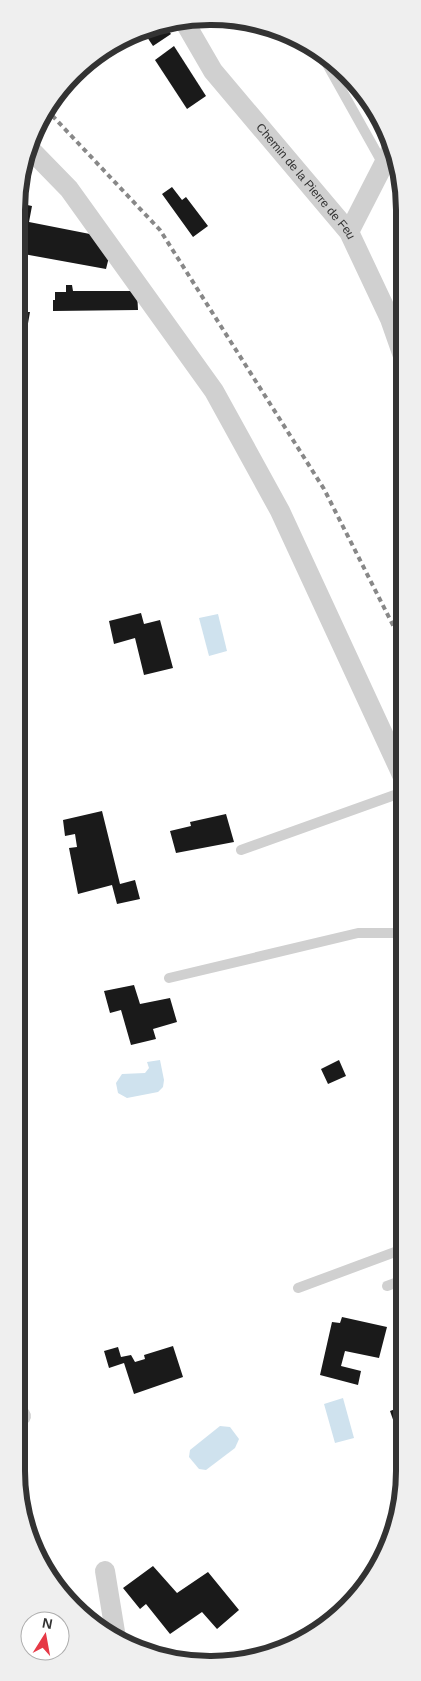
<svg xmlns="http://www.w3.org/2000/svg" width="421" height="1681" font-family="Arial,sans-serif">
<rect width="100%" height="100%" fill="#fff"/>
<g fill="#cfe2ee">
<path d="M218,614L227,651L209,656L199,618Z"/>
<path d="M160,1060L164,1080L163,1087L158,1092L127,1098L118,1093L116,1083L122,1074L145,1073L149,1068L147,1062Z"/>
<path d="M343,1398L354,1438L335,1443L324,1404Z"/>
<path d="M220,1426L230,1427L239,1439L235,1448L206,1470L199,1469L189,1457L190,1450Z"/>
</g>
<g fill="#1a1a1a">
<path d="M251,22L269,28L254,33Z"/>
<path d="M161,23H163L171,34L153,46L145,34L148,32L147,29Z"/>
<path d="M174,46L206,96L187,109L155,60Z"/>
<path d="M172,187L182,200L186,197L208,226L193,237L162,194Z"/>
<path d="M18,203L32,206L29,222L95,235L110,253L106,269L18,253Z"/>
<path d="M18,285H19L21,312H30L23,352L18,351Z"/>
<path d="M66,285H72L73,291H137L138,310L53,311V300H55V292H66Z"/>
<path d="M141,613L144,624L160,620L173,668L144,675L135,638L114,644L109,621Z"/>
<path d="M102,811L120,884L135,880L140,899L117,904L112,885L78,894L69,848L77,847L75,834L65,836L63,820Z"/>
<path d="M226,814L234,842L176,853L170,831L191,826L190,822Z"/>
<path d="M134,985L140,1004L170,998L177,1022L153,1029L156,1039L131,1045L121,1010L110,1013L104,991Z"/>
<path d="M339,1060L346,1076L328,1084L321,1069Z"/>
<path d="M342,1317L387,1327L379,1358L345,1351L341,1366L361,1371L358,1385L320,1375L332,1322L340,1323Z"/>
<path d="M173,1346L183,1377L134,1394L124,1363L109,1368L104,1351L118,1347L121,1357L131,1355L135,1362L145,1359L144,1355Z"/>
<path d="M403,1406V1429L397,1431L390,1411Z"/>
<path d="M153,1566L177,1593L208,1572L239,1610L217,1629L202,1612L170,1634L146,1604L140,1609L123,1588Z"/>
</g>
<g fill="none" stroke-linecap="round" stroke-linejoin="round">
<g stroke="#d0d0d0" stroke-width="10">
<path d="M322,55L383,164"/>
<path d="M390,319L403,312"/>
<path d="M241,850L403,792"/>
<path d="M169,978L358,933H403"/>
<path d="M387,1286L403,1280"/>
<path d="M298,1288L403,1249"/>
</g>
<g stroke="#d0d0d0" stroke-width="20">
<path id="s1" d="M184,21L213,71L349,232L390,319L403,356"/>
<path d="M30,149L69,189L214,391L280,511L403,777"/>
<path d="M349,232L392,148"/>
<path d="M16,1417L21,1416"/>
<path d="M105,1571L116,1638"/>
</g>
<path stroke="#888" stroke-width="4" stroke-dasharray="5 4" stroke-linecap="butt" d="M46,109L160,230L324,489L403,645"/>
</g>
<g text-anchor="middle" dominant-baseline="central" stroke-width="5" stroke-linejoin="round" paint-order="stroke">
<g font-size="12" fill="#333" stroke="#fff">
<text stroke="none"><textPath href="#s1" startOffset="202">Chemin de la Pierre de Feu</textPath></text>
</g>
</g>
<path d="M0 0H421V1681H0ZM210 25H211A185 185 0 0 1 396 210V1471A185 185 0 0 1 211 1656H210A185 185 0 0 1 25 1471V210A185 185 0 0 1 210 25Z" fill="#efefef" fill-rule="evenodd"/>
<path fill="none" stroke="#333" stroke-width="6" d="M210 25H211A185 185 0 0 1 396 210V1471A185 185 0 0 1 211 1656H210A185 185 0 0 1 25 1471V210A185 185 0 0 1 210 25Z"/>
<g transform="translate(45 1636) rotate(11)"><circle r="24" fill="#ffffff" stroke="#adadad"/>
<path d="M0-4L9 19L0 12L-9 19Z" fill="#e63946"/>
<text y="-8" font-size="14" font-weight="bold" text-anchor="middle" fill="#333333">N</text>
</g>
</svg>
